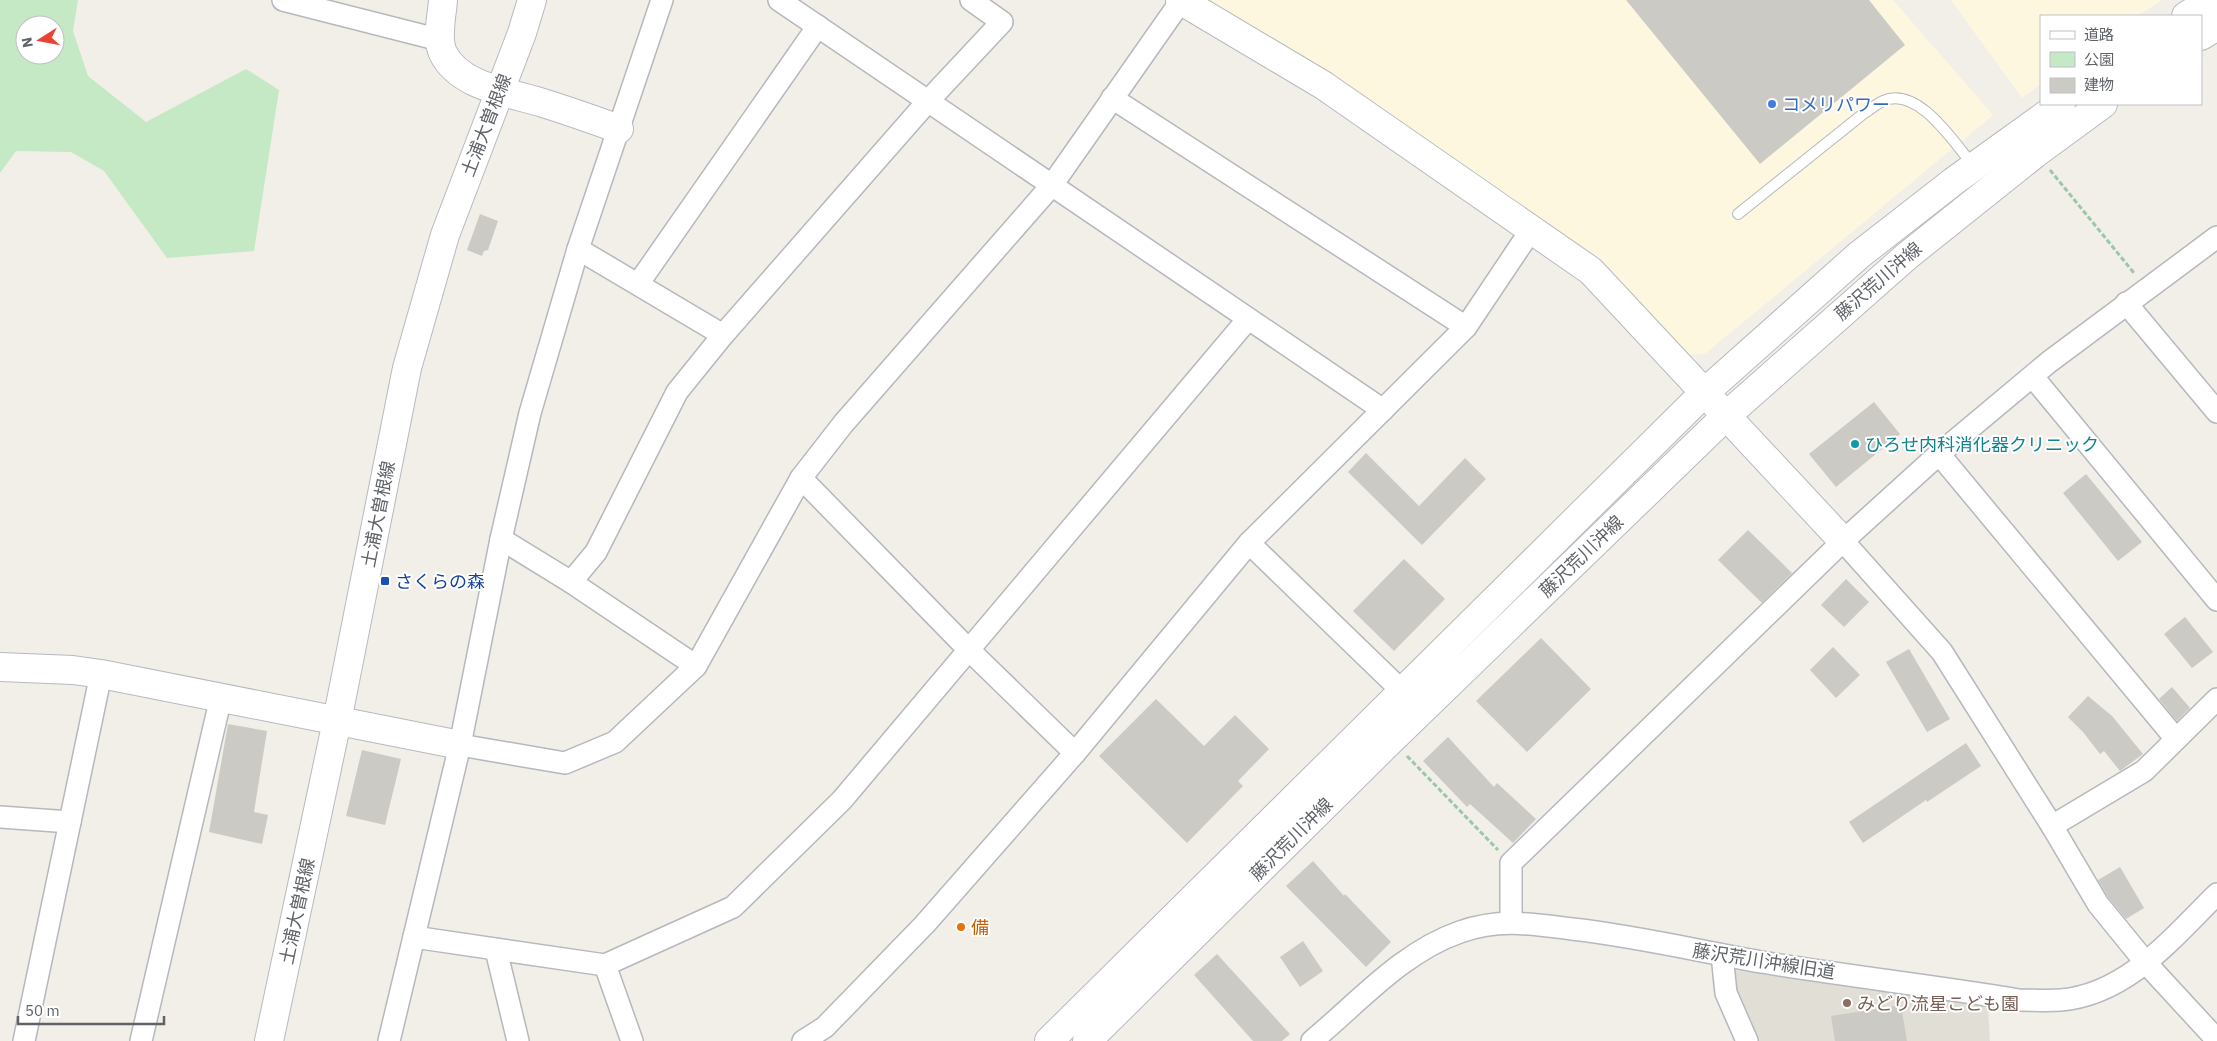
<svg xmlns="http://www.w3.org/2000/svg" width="2217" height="1041" font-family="'IBM Plex Sans','Noto Sans JP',sans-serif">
<rect width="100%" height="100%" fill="#f1efe8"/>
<g fill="#fef7e0">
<path d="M1198,0H1893L1993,115L1706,353L1688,355Z"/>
<path d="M1951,0H2162L2137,16H2041V84L2022,98Z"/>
</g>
<path fill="#e1ded6" d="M1733,970L1988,1007L1990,1041H1756L1736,998Z"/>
<path fill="#c5e8c5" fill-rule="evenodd" d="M0,0H78L73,31L88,76L146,122L246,69L279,90L254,251L167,258L104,171L71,152L16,151L0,173ZM25,25H55V55H25Z"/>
<g fill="#cccac5">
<path d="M1626,0H1869L1905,45L1760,164Z"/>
<path d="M480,214L498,221L488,250L484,251L482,256L467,250Z"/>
<path d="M1874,402L1900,434L1836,487L1809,454Z"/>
<path d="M1366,453L1419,506L1465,458L1486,479L1422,545L1348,472Z"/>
<path d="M2086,474L2142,542L2118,561L2063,493Z"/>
<path d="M1748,530L1792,573L1762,603L1718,560Z"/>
<path d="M1404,559L1445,599L1394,651L1353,611Z"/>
<path d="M1846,579L1869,602L1844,627L1821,605Z"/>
<path d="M2185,617L2213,652L2192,668L2164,634Z"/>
<path d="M1541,638L1591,689L1527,752L1476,701Z"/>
<path d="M1833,647L1860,675L1836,698L1810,670Z"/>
<path d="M1909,649L1950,719L1927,732L1886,662Z"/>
<path d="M2172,687L2190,708L2177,721L2159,699Z"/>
<path d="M2088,696L2112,716L2143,754L2120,771L2104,751L2100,754L2083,732L2068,717Z"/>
<path d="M1156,699L1204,746L1235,715L1269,749L1238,781L1243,786L1187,843L1099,756Z"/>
<path d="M228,724L267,731L254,812L268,815L262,844L209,832Z"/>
<path d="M1448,737L1494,787L1497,783L1536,819L1513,843L1470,804L1467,807L1423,761Z"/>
<path d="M1966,743L1981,766L1927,802L1926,800L1863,843L1849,822Z"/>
<path d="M362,750L401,759L385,825L346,816Z"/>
<path d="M1313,861L1344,896L1345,894L1391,942L1366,967L1286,886Z"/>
<path d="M2120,867L2144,908L2126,919L2108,897L2098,880Z"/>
<path d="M1303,941L1323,971L1300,987L1280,957Z"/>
<path d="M1217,954L1290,1034L1282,1041H1253L1194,975Z"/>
<path d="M1901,1005L1907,1041H1835L1831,1016Z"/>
</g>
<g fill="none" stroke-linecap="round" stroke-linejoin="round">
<g stroke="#b5b8bc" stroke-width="12">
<path id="lane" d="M1738,214L1863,114C1870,110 1876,104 1883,101C1918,85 1954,143 1973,165"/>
</g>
<g stroke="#b5b8bc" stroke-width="24">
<g id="street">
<path d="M283,0L440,40"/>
<path d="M779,0L1383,410"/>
<path d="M1112,98L1466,327"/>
<path d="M578,249L723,335"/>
<path d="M638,284L818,26"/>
<path d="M2126,303L2217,412"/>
<path d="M2033,377L2217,600"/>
<path d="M1939,454L2176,739"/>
<path d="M801,478L968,649L1075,753"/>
<path d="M501,539L571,582L696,666"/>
<path d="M1843,541L1942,652L2052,826L2098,904L2146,963L2217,1040"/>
<path d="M1249,543L1403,692"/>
<path d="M571,582L596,552L677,392L723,335L928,101L1002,22L971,0"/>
<path d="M460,745L565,763L615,742L696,666L801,478L843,424L1052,185L1181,1"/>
<path d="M0,817L70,822"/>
<path d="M2052,826L2144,771L2217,699"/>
<path d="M1511,922V863L1843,541L1939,454L2049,362L2217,237"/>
<path d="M414,937L605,965L733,907L842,800L1248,319"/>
<path d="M496,950L518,1041"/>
<path d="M1722,955L1726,993L1747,1041"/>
<path d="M605,965L632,1041"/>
<path d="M24,1041L101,674"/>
<path d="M141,1041L221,697"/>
<path d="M389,1041L460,745L501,539L530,413L578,249L662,0"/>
<path d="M803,1041L825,1027L925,924L1075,753L1249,543L1466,327L1531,230"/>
<path d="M1312,1041C1359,1002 1402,952 1460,932C1500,918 1532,924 1572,929C1636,936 1698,951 1761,962C1847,976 1933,986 2019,1000C2033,1000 2047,1001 2061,1000C2128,994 2173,937 2217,894"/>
</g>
</g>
<g stroke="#b6babf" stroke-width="30">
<g id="secondary">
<path d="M443,0C442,16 436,38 443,53C459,87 512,93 543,103C569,111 594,120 619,129"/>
<path d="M1180,0L1323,85L1591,271L1843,541"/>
<path d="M2186,16L2212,0"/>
<path d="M2201,36L2217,26"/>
<path d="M0,667L73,670L101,674L460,745"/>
<path d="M269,1041L337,721L407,368L445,235L522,33L532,0"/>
<path d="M1049,1041L1703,394L1859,255L1954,181L2061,104"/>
<path d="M1087,1041L1391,740L1726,416L1907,256L2036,153L2103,104"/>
</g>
</g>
<g stroke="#9cc7a9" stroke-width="3" stroke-dasharray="5 2.5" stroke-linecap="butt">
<path d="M2050,170L2134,273"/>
<path d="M1407,756L1498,850"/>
</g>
<use href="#lane" stroke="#fff" stroke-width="10"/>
<use href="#street" stroke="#fff" stroke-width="21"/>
<use href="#secondary" stroke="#fff" stroke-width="28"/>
</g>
<circle fill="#3f7fe0" stroke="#fff" stroke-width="2" cx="1772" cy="104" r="5"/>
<circle fill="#0f9aa8" stroke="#fff" stroke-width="2" cx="1855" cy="444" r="5"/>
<rect fill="#1a4fb4" stroke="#fff" stroke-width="2" x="380" y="576" width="10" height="10" rx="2.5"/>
<circle fill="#e8710a" stroke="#fff" stroke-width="2" cx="961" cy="927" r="5"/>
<circle fill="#8d6e63" stroke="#fff" stroke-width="2" cx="1847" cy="1003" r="5"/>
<g text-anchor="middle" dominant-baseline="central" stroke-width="4" stroke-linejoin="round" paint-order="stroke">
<g font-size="18" fill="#366cbe" stroke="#fff" text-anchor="start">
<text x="1782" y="104">コメリパワー</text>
</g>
<g font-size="18" fill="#5f6368" stroke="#fff">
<text transform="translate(486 125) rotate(-69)">土浦大曽根線</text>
<text transform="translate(1878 281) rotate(-41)">藤沢荒川沖線</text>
<text transform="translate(378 514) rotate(-79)">土浦大曽根線</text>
<text transform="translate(1581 556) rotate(-44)">藤沢荒川沖線</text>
<text transform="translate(1291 839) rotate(-45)">藤沢荒川沖線</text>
<text transform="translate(297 911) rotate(-78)">土浦大曽根線</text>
<text transform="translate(1764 961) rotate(9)">藤沢荒川沖線旧道</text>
</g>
<g font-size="18" fill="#0d838f" stroke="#fff" text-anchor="start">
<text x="1865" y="444">ひろせ内科消化器クリニック</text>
</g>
<g font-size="18" fill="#164399" stroke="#fff" text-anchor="start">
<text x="395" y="581">さくらの森</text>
</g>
<g font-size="18" fill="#c56008" stroke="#fff" text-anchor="start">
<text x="971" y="927">備</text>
</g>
<g font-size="18" fill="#785e54" stroke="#fff" text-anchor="start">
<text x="1857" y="1003">みどり流星こども園</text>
</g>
</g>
<rect x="2040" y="15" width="162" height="90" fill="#ffffff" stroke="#bfc1c3"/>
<rect x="2050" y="31" width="25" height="8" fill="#ffffff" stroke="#bfc1c3"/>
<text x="2084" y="40" font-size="15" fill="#5f6368">道路</text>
<rect x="2050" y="52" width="25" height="15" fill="#c5e8c5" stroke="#bfc1c3"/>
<text x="2084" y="65" font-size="15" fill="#5f6368">公園</text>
<rect x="2050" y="78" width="25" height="15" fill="#cccac5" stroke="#bfc1c3"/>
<text x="2084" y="90" font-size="15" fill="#5f6368">建物</text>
<g transform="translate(40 40) rotate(259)"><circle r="24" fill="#ffffff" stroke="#bfc1c3"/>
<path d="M0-4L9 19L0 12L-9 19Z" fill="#ea4335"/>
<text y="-8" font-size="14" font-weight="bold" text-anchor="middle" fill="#5f6368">N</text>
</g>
<path d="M18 1016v8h146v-8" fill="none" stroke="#5f6368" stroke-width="2.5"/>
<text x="25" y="1016" font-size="15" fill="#5f6368" stroke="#ffffff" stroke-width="4" paint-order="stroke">50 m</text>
</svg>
